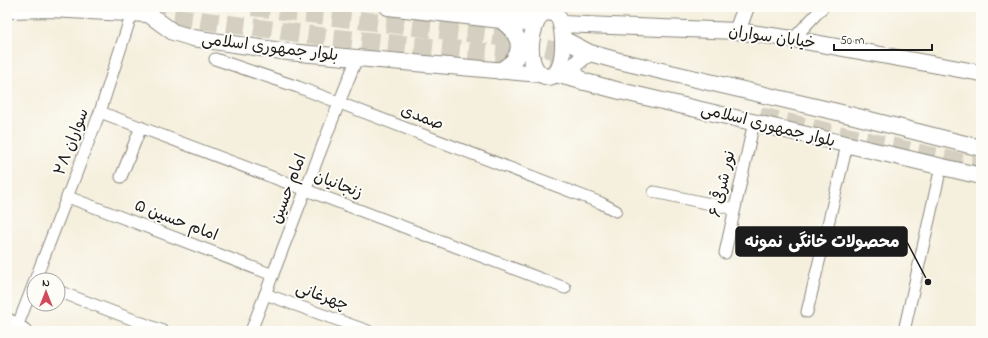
<svg xmlns="http://www.w3.org/2000/svg" width="988" height="338" viewBox="0 0 988 338" font-family="'Indie Flower','Playpen Sans Arabic',sans-serif">
	<style>
		.lines { fill: none; stroke-linecap: round; stroke-linejoin: round }
		.primary-tunnel { stroke: #d4cfc0; stroke-width: 18; stroke-dasharray: 18 9; stroke-linecap: butt }
		.street-casing { stroke: #88867c; stroke-width: 13 }
		.secondary-casing { stroke: #88867c; stroke-width: 18 }
		.primary-casing { stroke: #88867c; stroke-width: 20 }
		.street { stroke: #fff; stroke-width: 11 }
		.secondary { stroke: #fff; stroke-width: 16 }
		.primary { stroke: #fff; stroke-width: 18 }
		.labels { text-anchor: middle; dominant-baseline: central; stroke-width: 4; stroke-linejoin: round; paint-order: stroke }
		.street-label { font-size: 16px; fill: #1c1c1c; stroke: #fdfcf7 }
		.leader { fill: none; stroke: #1c1c1c; stroke-width: 1.5 }
		.callout-dot { fill: #1c1c1c; stroke: #fdfcf7; stroke-width: 1.5 }
		.callout { fill: #1c1c1c; stroke: #1c1c1c; stroke-width: 1.5 }
		.callout-label { font-size: 17px; text-anchor: middle; font-weight: bold; fill: #fff }
	</style>
	<rect width="100%" height="100%" fill="#fdfcf7"/>
	<filter id="ink" filterUnits="userSpaceOnUse"><feTurbulence type="fractalNoise" baseFrequency=".025" numOctaves="2"/><feDisplacementMap in="SourceGraphic" scale="8" xChannelSelector="R" yChannelSelector="G"/><feConvolveMatrix kernelMatrix="1 2 1 2 8 2 1 2 1" color-interpolation-filters="sRGB"/></filter>
	<filter id="wash" filterUnits="userSpaceOnUse"><feTurbulence type="fractalNoise" baseFrequency=".012" numOctaves="4" result="noise"/><feDisplacementMap in="SourceGraphic" scale="16" xChannelSelector="R" yChannelSelector="G"/><feGaussianBlur stdDeviation="0.9" result="paint"/><feColorMatrix in="noise" values="0 0 0 0 0 0 0 0 0 0 0 0 0 0 0 0 0 1.4 0 .05"/><feComposite in="paint" operator="in"/></filter>
	<g filter="url(#wash)">
		<rect width="100%" height="100%" fill="#f5efdd"/>
	</g>
	<g filter="url(#ink)">
		<g class="lines">
			<!-- primary-tunnel -->
			<path class="primary-tunnel" d="M252,7l255,31 90,24
				M147,13l180,24 178,17 70,19
				M760,116l221,51"/>
			<!-- street casing -->
			<g class="street-casing">
				<path id="street" d="M793,39l30,-32
					M215,59l83,28 303,116 15,8
					M100,112l465,176
					M121,177l20,-50
					M654,192l80,17
					M68,197l205,78
					M725,253l29,-131
					M35,280l65,-168 32,-99
					M58,291l105,40
					M265,294l103,37
					M807,312l40,-167
					M17,327l17,-44
					M251,331l88,-228 18,-45
					M904,331l37,-164"/>
			</g>
			<!-- secondary casing -->
			<g class="secondary-casing">
				<path id="secondary" d="M388,7l147,17
					M510,7l23,12
					M544,12c5,0 10,0 14,5 8,11 9,71 -16,58 -18,-10 -12,-52 2,-63z
					M147,13l26,19 20,6 95,14 252,22
					M498,18c13,9 27,22 18,39 -2,2 -3,5 -6,7 -3,3 -7,5 -11,7
					M561,24l176,7 56,8 188,34
					M737,31l9,-24
					M563,39l27,14 29,8 231,54 131,33
					M555,74l65,17 361,85
					M584,82c-18,-12 -8,-21 6,-29
					M7,321l16,10"/>
			</g>
			<!-- primary casing -->
			<g class="primary-casing">
				<path id="primary" d="M7,9l43,-1 97,5"/>
			</g>
			<!-- street -->
			<use href="#street" class="street"/>
			<!-- secondary -->
			<use href="#secondary" class="secondary"/>
			<!-- primary -->
			<use href="#primary" class="primary"/>
		</g>
	</g>
	<g class="labels">
		<!-- street labels -->
		<g class="street-label">
			<text transform="translate(772 38) rotate(8)">خیابان سواران</text>
			<text transform="translate(270 48) rotate(7)">بلوار جمهوری اسلامی</text>
			<text transform="translate(422 118) rotate(21)">صمدی</text>
			<text transform="translate(768 126) rotate(14)">بلوار جمهوری اسلامی</text>
			<text transform="translate(72 142) rotate(-69)">سواران ۲۸</text>
			<text transform="translate(723 184) rotate(-77)">نور شرقی ۶</text>
			<text transform="translate(338 185) rotate(21)">زنجانیان</text>
			<text transform="translate(289 189) rotate(-69)">امام حسین</text>
			<text transform="translate(176 221) rotate(21)">امام حسین ۵</text>
			<text transform="translate(322 297) rotate(20)">چهرغانی</text>
		</g>
	</g>
	<!-- callouts -->
	<path class="leader" d="M928 282L907 242"/>
	<circle class="callout-dot" cx="928" cy="282" r="4"/>
	<rect class="callout" x="736" y="227" width="171" height="29" rx="4"/>
	<g class="callout-label">
		<text x="822" y="247">محصولات خانگی نمونه</text>
	</g>
	<!-- margin -->
	<rect width="988" height="338" fill="none" stroke="#fdfcf7" stroke-width="24"/>
	<!-- north arrow -->
	<g transform="translate(46 292)"><circle r="19" fill="#fdfcf7" stroke="#a3a29f"/>
	<path d="M0-3L7 15L0 10L-7 15Z" fill="#d1495b"/>
	<text y="-6" font-size="11" font-weight="bold" text-anchor="middle" fill="#1c1c1c">N</text>
	</g>
	<!-- scale -->
	<path d="M834 44v6h98v-6" fill="none" stroke="#1c1c1c" stroke-width="2"/>
	<text x="840" y="44" font-size="12" fill="#1c1c1c" stroke="#fdfcf7" stroke-width="3" paint-order="stroke">50 m</text>
</svg>
